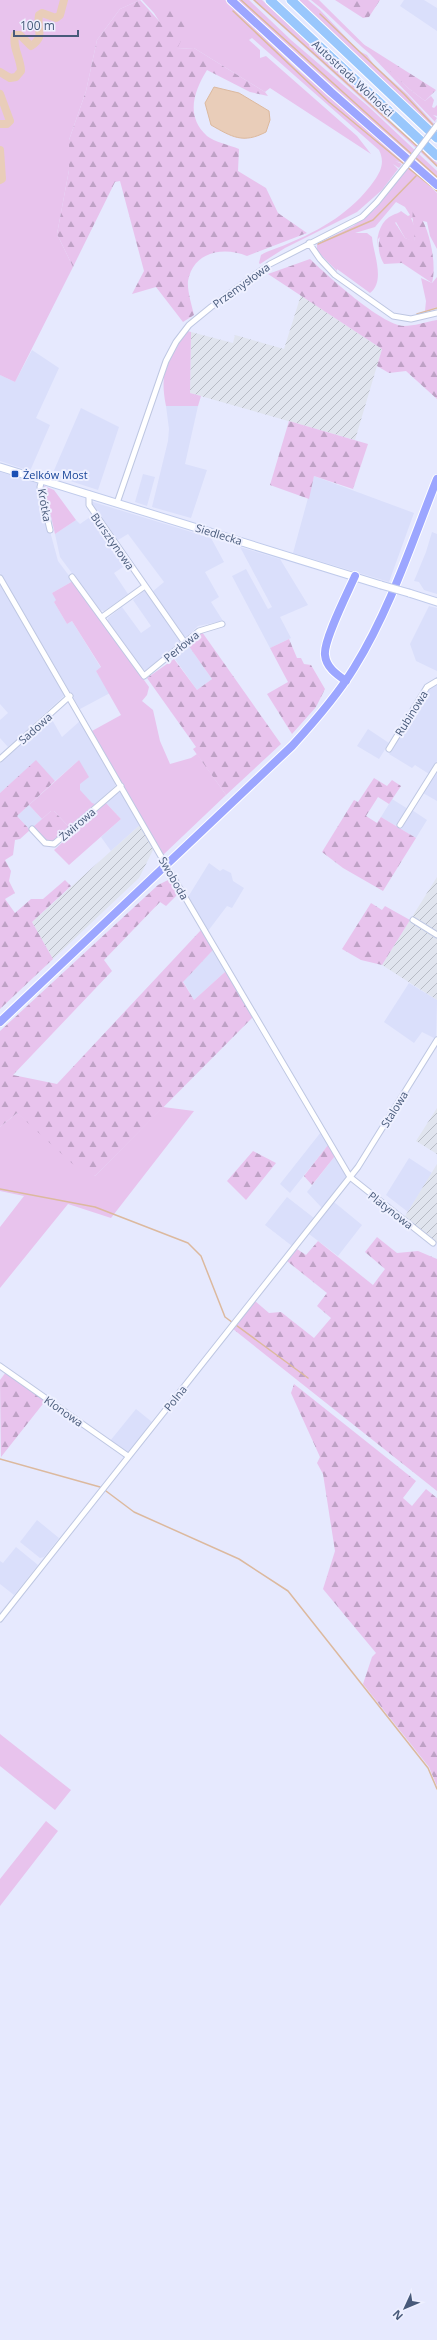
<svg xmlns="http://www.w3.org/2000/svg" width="437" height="2340" viewBox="0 0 437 2340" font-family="'Open Sans',sans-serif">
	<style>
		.residential { fill: #dadffb }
		.industrial { fill: url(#industrial-furrows) }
		.grass { fill: #e8c3ed }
		.forest { fill: url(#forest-firs) }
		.water { fill: #e9cdb9; stroke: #dcb99e }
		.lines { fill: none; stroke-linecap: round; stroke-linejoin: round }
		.stream { stroke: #dcb99e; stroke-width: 1.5 }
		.river { stroke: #e9cdb9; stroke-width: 8 }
		.street-casing { stroke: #bec7e2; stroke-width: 7 }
		.secondary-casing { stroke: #c0cbeb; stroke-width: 9 }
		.primary-casing { stroke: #fff; stroke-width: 10 }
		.highway-casing { stroke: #fff; stroke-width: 11 }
		.street { stroke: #fff; stroke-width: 5 }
		.secondary { stroke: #fff; stroke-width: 7 }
		.primary { stroke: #9ca6ff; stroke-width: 8 }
		.highway { stroke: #99c7fc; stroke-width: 9 }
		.street-bridge-casing { stroke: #bec7e2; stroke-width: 7; stroke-linecap: butt }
		.secondary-bridge-casing { stroke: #c0cbeb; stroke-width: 9; stroke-linecap: butt }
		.street-bridge { stroke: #fff; stroke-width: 5 }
		.secondary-bridge { stroke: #fff; stroke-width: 7 }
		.transit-dot { fill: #1a4fb4; stroke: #eef0ff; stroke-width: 1.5 }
		.labels { text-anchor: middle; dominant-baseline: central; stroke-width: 4; stroke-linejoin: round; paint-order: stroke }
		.street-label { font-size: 11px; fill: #485a7a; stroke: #eef0ff }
		.transit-label { font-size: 11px; fill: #164399; stroke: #eef0ff; text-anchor: start }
	</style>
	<defs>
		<pattern id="industrial-furrows" width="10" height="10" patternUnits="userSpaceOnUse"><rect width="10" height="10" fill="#e0e4ee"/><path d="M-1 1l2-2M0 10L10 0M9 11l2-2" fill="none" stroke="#b8bcc6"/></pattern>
		<pattern id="forest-firs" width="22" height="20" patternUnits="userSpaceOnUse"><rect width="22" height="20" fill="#e8c3ed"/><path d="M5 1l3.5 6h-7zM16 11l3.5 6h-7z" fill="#bea1c5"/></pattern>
	</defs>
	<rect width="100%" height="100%" fill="#e6e9fe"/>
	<!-- residential -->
	<path class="residential" d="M404,0h20l13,8v23l-37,-25z
		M32,350l27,18 -23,50 14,7 -20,46 -30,-10v-86l15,7z
		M166,406h32l-13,58 22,6 -16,48 -39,-11 16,-66 1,-12z
		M81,408l38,19 -21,63 -46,-15z
		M0,472l37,11 21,78 15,20 -21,12 5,7 -3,2 13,22 5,-3 29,47 -5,3 14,22 -30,16 -80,-136z
		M143,474l12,3 -8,29 -12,-4z
		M314,476l100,37 -25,69 -96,-29z
		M90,501l121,37 13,24 -19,10 14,25 -8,5 12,19 -25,5 -13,12 -33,-46 12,-10 -36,-48 -10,6z
		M93,515l33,50 -12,8 14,21 -24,17 -5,-1 -39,-53 -5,-23 21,-14 4,4z
		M432,532l5,2v60l-13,-4 -5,-8 -5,-1 12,-29z
		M240,547l40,12 28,46 -28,12 11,21 -21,10 -38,-72 14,-7 22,40 4,-2z
		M0,584l65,111 -57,52 -8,-9v-18l8,-7 -8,-9z
		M145,590l37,52 -36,28 -6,-1 -32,-46v-5l14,-11 19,26 10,-7 -18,-26z
		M429,606l8,2v63l-21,-10 -6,-17z
		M188,645l24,34 -15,11 -22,-31z
		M437,683v78l-8,13 -14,-9 -3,3 -23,-14 40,-65z
		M51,718l11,19 18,-16 36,60 -1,5 -20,18h-3l-13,-14v-30l-24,21 -19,-20 -36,32v-30z
		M368,729l21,14 -10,16 -22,-13z
		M437,771v30l-14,-8z
		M118,792l4,1 19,31 -30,27 -10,-14 20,-18 -15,-16z
		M392,799l16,10 -12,17 -15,-9z
		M29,805l13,14 -12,11 -13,-14z
		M412,810l15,10 -11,18 -15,-9z
		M209,863l11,8 3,-2 8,4 2,8 11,7 -12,20 -5,-2 -19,25 -20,-34z
		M213,950l13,21 -32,29 -11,-19z
		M409,983l28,17 -1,39 -14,-7 -8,11 -30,-21z
		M321,1132l7,13 -38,48 -10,-9z
		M335,1156l12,22 -25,30 -15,-16z
		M409,1158l23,15 -24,39 -22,-17z
		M287,1197l27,21 -22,28 -27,-21z
		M334,1202l28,23 -24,31 -29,-22z
		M136,1409l16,13 -22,30 -4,1 -16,-12z
		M37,1520l22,18 -15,19 -4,1 -20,-16z
		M16,1547l22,18 -24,30 -14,-11v-23l3,2z"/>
	<!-- industrial -->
	<path class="industrial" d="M301,295l81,54 -27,91 -165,-47 1,-61 42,11 2,-8 49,14z
		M141,824l13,24 -15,30 -86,81 -21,-37z
		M437,877v56l-25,-16z
		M410,920l27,17v63l-55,-35z
		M437,1108v46l-21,-13z
		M437,1164v79l-33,-25z"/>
	<!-- grass -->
	<path class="grass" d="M0,0h140l-20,9 -23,31 -11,51 -17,49v30l-12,64 16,33 -58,115 -15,-7z
		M142,0h83l71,68 104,90 37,35v56l-7,-13 -3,-14 -16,-4 5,12 -2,12 -9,-4 -9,-16 -18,17 -1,7c0,-12 4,-26 16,-31 3,-2 5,-1 8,-4l7,5 2,-1 -5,-8 -9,-5 -21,25 -20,6h12l5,4c1,16 14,44 -2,56l-33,-24v2l-20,-20v-7l36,-18 10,-7 12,-10 33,-41 -6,-5 -7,-2 7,3 -3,4 -6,-4 5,5 -16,21 -25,22 -72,36 -25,16 -1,-1 2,-8c8,-5 17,-7 26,-11 34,-14 65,-32 87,-63 7,-10 11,-19 5,-31l-127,-112 -3,2 11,10v8l6,-2 91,80 14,18 -101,-66 -5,4 -71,-44 -17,1 -23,-36z
		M237,0h12l42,40 78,67 68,64v9z
		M253,0h9l122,114 3,5 50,44v4z
		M299,0h9l12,10 39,41 8,4 7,10 33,29 30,33v4z
		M311,0h8l89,88 17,13 6,-5 3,4 -2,7 2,1 3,-3v11l-4,-1 4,3 -2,3 2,3 -67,-70c-20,-17 -38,-38 -59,-54z
		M437,277v30l-12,4 1,-10 -5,-23 11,5z
		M188,331l3,1 -1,61 11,3 -3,10h-32c-7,-34 1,-49 22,-75z
		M44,486l10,4 22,30 -21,14z
		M73,581l76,106 -2,8 -5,6 11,9 7,31 10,23 21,-6 6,-4 29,41 -63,60 -71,-124 29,-16 -25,-44 5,-4 -29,-46 -5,3 -13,-22 2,-2 -4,-7z
		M79,760l10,17 -9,7v6l12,13 3,1 -26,23 -15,-16h-3l-9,8 -13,-14z
		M106,803l15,16 -52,46 -15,-15z
		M163,1107l31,4 -83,107 -43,-14 -68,84v-61l24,-31 -24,-5v-64l17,-14 78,63z
		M0,1734l71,56 -16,20 -55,-44z
		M46,1821l12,10 -58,75v-27z"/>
	<!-- forest -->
	<path class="forest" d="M140,0l20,22 12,-15 17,17 -12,25 17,-1 71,44 3,4 -18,-4 -43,-22c-13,21 -22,46 0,66 7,6 23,9 32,13l-1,22 28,17 12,25 29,20 -60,23c-24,-10 -54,-4 -59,25 -1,10 4,25 6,34l-11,7 -27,-35 -24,7 12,-23 -24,-90 -5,1 -42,85 -16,-33 12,-64v-30l17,-49 11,-51 23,-31z
		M335,0h45l-11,17 -6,1z
		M359,42l9,5 68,43 -11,11 -17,-13z
		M413,210h3c14,17 21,54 16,73l-30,-20 -18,1c-10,-17 -5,-33 8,-46l13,20 9,3c2,-12 -3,-19 -1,-31z
		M310,259c17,16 71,66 94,67 10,0 22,-4 33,-6v79l-31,-28 -17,2 -12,-7 5,-17 -114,-75z
		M289,421l79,23 -15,45 -39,-13 -5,23 -39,-14z
		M202,632l79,112 -55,51 -33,-46 3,-2 -49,-69 27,-19 23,31 15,-11 -24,-34z
		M289,639l8,19h4l3,6 7,1 14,24 -9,18 -24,27 -25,-40 21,-12 -18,-34z
		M36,760l19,21 -38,35 13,14 -10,9 -5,1 -2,15 -8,5 6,11 -2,10 6,12 -10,6 10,14 16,-14h12l22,-19 6,6 -39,36 21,37 -53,50v-216z
		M374,778l13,8 5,-6 9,6 -12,18 -11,-7 -12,19 11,7 4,-6 35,21 -33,53 -40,-23 -21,-16 32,-52 4,2z
		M51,811h3l15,16 -18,17 -3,-1 -15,-16z
		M172,878l8,14 -14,14 -6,-4 -56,58 8,11 -99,104 44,9 144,-154 12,20 -30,32 11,18 32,-29 27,46 -158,159 -19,-9 -59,-54 -17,14v-96l158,-146z
		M371,903l11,7 3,-4 25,14 -28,45 -21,-5 -19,-11z
		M328,1145l7,11 -23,29 -8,-9z
		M253,1151l23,12 -30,37 -19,-19z
		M377,1237l20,16 21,-2 19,8v232l-204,-162 22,-28 14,12 12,-1 33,26 17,-20 -14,-12 10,-13 -40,-32 10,-12 9,6 12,-14 55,44 12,-16 -20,-17z
		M6,1372l40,28 -45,57 -1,-77z
		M294,1384l122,97 -13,17 9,8 14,-17 11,9v288l-8,-19 -66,-83 9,-27 4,-4 -53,-64 12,-38 -12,-77 -6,-11 3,-6 -29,-64z"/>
	<!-- water -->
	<path class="water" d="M214,87l25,6 30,18 1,9 -4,12c-23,12 -34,5 -55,-7l-6,-22z"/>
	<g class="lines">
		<!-- stream -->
		<path class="stream" d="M241,0l196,177
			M254,0l164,147
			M233,11l96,91 75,62
			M320,14l84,80 30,32
			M421,150l16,16
			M407,167l30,24
			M318,244l55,-24 43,-44
			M417,314l20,-6
			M0,1189l95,18 93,36 13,13 24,61 83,61
			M0,1459l100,28
			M106,1491l28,21 105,47 49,32 140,177 9,21"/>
		<!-- river -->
		<path class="river" d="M0,72l10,6 6,-1 5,-6c0,-12 -9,-24 -6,-36h5l11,11c15,-10 5,-16 8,-31l3,-2 14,5 4,-3 4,-15
			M0,94l10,27 -3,3h-7
			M0,150l2,29 -2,1"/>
		<!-- street casing -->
		<g class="street-casing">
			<path id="street" d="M309,243l11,16 15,16 58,41 18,3 26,-6
				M42,479l-2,8 10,43
				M89,494v11l96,138
				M117,503l49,-142 10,-19 13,-17 22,-18 59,-43 92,-47 15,-15 29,-36
				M72,577l72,99 55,-45 23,-7
				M0,578l166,287 184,312 83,66
				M102,617l43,-31
				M389,749l38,-62 10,-6
				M0,759l70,-63
				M400,825l37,-59
				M32,829l13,14 9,1 67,-58
				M413,920l24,15
				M0,1366l128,90
				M0,1619l358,-452 79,-127"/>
		</g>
		<!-- secondary casing -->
		<g class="secondary-casing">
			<path id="secondary" d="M0,467l381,118
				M409,593l28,9"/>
		</g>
		<!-- primary casing -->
		<g class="primary-casing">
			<path id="primary" d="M231,0l100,92 106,93
				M346,681c-10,-7 -20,-14 -21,-26 -2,-14 23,-63 30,-79
				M0,1022l292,-276c23,-25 45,-50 62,-78 36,-58 58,-126 83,-189"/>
		</g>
		<!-- highway casing -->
		<g class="highway-casing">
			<path id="highway" d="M270,0l167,156
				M291,0l146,138"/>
		</g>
		<!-- street -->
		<use href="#street" class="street"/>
		<!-- secondary -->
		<use href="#secondary" class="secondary"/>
		<!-- primary -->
		<use href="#primary" class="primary"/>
		<!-- highway -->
		<use href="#highway" class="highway"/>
		<!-- street-bridge casing -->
		<g class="street-bridge-casing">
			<path id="street-bridge" d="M406,166l31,-41"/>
		</g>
		<!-- secondary-bridge casing -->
		<g class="secondary-bridge-casing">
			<path id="secondary-bridge" d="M381,585l28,8"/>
		</g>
		<!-- street-bridge -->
		<use href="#street-bridge" class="street-bridge"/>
		<!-- secondary-bridge -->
		<use href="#secondary-bridge" class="secondary-bridge"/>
	</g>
	<!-- markers -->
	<rect class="transit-dot" x="11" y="470" width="8" height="8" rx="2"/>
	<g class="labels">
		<!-- street labels -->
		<g class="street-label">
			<text transform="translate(353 78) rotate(43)">Autostrada Wolności</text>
			<text transform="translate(241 285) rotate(-36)">Przemysłowa</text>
			<text transform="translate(45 505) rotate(80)">Krótka</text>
			<text transform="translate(219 534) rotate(17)">Siedlecka</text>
			<text transform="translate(113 541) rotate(55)">Bursztynowa</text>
			<text transform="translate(181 646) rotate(-39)">Perłowa</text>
			<text transform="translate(411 713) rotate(-58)">Rubinowa</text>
			<text transform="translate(35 728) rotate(-42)">Sadowa</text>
			<text transform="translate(77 824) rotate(-41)">Żwirowa</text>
			<text transform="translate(174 878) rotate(60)">Swoboda</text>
			<text transform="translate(394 1109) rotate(-58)">Stalowa</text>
			<text transform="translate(391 1210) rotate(38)">Platynowa</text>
			<text transform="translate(175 1398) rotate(-51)">Polna</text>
			<text transform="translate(64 1411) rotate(35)">Klonowa</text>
		</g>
		<!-- transit labels -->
		<g class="transit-label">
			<text x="23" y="474">Żelków Most</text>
		</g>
	</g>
	<!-- north arrow -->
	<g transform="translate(405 2308) rotate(226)" stroke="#eef0ff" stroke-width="3" paint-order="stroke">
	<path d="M0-3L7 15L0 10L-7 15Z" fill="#485a7a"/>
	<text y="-6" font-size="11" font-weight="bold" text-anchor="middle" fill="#485a7a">N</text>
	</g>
	<!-- scale -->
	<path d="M14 30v6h64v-6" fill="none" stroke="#485a7a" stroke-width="2"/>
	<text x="20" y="30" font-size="12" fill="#485a7a" stroke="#eef0ff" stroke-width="3" paint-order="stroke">100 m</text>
</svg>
